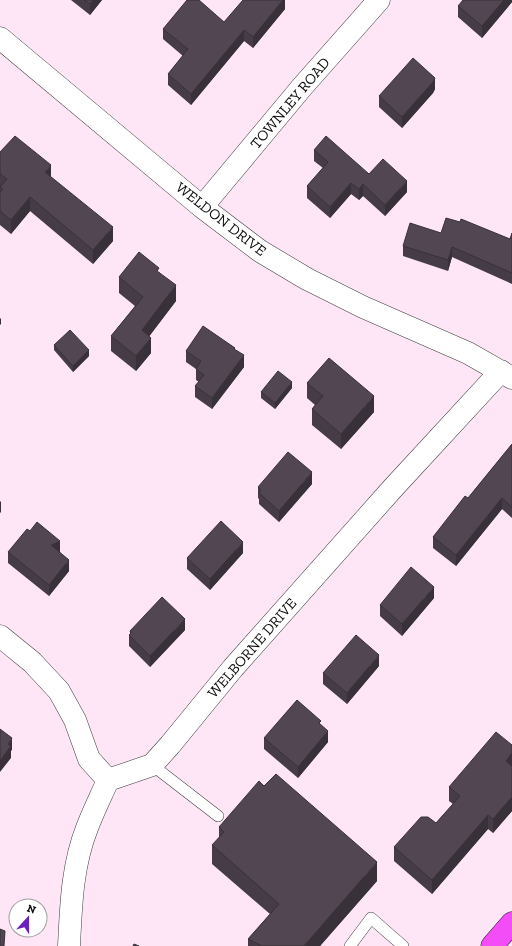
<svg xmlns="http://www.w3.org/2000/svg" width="512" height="946" viewBox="0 0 512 946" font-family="'Zilla Slab',serif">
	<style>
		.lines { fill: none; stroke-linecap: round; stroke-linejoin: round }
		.lane-casing { stroke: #3d3d3d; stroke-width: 12 }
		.street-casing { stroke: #3d3d3d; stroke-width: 23 }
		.highway-casing { stroke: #1b1b1b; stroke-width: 23 }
		.lane { stroke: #fff; stroke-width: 11 }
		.street { stroke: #fff; stroke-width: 22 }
		.highway { stroke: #f24df7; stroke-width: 22 }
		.wall { fill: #463c47 }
		.shaded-wall { fill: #393139 }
		.building { fill: #514652; stroke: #393139 }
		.labels { text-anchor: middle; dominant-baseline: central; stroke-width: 4; stroke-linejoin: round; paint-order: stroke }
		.street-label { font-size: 15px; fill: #0a0a0a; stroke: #fff }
	</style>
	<rect width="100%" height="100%" fill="#ffe6f7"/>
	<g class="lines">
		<!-- lane casing -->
		<g class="lane-casing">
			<path id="lane" d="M152,765l66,51
				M350,946l21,-28 32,28"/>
		</g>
		<!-- street casing -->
		<g class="street-casing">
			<path id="street" d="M0,38l202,169 58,44 47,28 56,28 105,46 44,25
				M202,207l100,-120 77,-87
				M0,636l32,26 27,29 16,29 14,39 19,21
				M69,946c2,-40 3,-80 18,-118 6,-16 14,-32 21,-48l44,-15 18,-20 63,-77 160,-180 108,-117"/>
		</g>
		<!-- highway casing -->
		<g class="highway-casing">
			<path id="highway" d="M492,946l20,-23"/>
		</g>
		<!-- lane -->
		<use href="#lane" class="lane"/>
		<!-- street -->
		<use href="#street" class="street"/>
		<!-- highway -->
		<use href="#highway" class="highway"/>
	</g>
	<!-- wall -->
	<path class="wall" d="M71,0h31l-12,15z
		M285,0v9l-32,39 -9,-7 -53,64 -23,-20v-11l15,-18 -20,-17v-10l61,-7z
		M512,0v2l-30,36 -24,-21v-11z
		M435,89l-2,4 -31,35 -23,-21v-11z
		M314,150l55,24 38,18 -22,24 -22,-20 -4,4 -8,-6 -21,24 -23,-20v-12l16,-18 -9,-7z
		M0,152l51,25 62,64 -20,23 -63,-53 -19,23 -11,-9z
		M441,233l69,6 2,-6v51l-60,-27 -4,14 -45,-15v-10z
		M159,272l17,29 -27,35 2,17 -15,18 -25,-20v-15l24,-30 -16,-13v-16z
		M54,345l35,11 -16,16 -19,-22z
		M235,350l9,17 -32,42 -17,-12v-11l4,-4 -3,-2v-11l-10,-7v-11z
		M307,383l67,29 -33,37 -29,-24v-16l3,-4 -8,-7z
		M292,388l-17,21 -14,-11v-6z
		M512,444v74l-10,-9 -46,57 -23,-18v-11l35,-39z
		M312,484l-33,38 -20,-18v-5l-1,-1v-11z
		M8,552h52l9,19 -20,25 -41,-33z
		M243,553l-33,37 -23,-21v-11z
		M434,598l-32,38 -22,-20v-11z
		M185,630l-35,37 -21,-21v-11l1,-1v-3z
		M379,666l-32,38 -24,-20v-11z
		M321,725l7,17 -30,36 -34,-29v-11z
		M512,745v66l-19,22 -5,-4 -56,65 -38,-33v-14l42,-24 17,-19 -4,-3v-14z
		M219,827l158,54 -57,65h-72v-7l22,-25 -58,-50v-19l7,-7z"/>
	<!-- shaded-wall -->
	<path class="shaded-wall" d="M93,0h9l-12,15v-11z
		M283,0h2v9l-32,39v-11z
		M504,0h8v2l-30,36v-12z
		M244,30v11l-53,64v-11z
		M435,78v11l-2,4 -31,35v-11z
		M51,165v14l-6,-7z
		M407,181v11l-22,24v-11z
		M351,183v11l-21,24v-11z
		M363,184v12l-4,4v-11z
		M30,197v14l-19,23v-14z
		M113,227v14l-20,23v-14z
		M452,247v10l-4,14v-11z
		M176,285v16l-34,45v-16z
		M1,318v6l-1,1v-6z
		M151,338v15l-15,18v-15z
		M89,350v6l-16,16v-6z
		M244,355v12l-32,42v-11z
		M292,382v6l-17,21v-6z
		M374,396v16l-33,37v-15z
		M312,472v12l-33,38v-11z
		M502,498v11l-46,57v-11z
		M1,501v11l-1,1v-11z
		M60,541v11l-9,5v-12z
		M243,542v11l-33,37v-11z
		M69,560v11l-20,25v-11z
		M434,587v11l-32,38v-12z
		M185,619v11l-35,37v-11z
		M379,655v11l-32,38v-11z
		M328,731v11l-30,36v-11z
		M12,738v12l-1,1v7l-11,14v-11l8,-17z
		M512,753v14l-6,-6z
		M512,797v14l-19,22v-14z
		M488,815v14l-56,65v-14z
		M377,862v19l-57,65h-16z"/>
	<!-- building -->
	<path class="building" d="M84,0h9l-3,4z
		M187,0h12l25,22 19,-22h40l-30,37 -9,-7 -53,64 -23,-20 20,-25 -25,-20z
		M463,0h41l-22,26 -24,-20z
		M413,58l22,20 -2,4 -31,35 -23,-21z
		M15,136l36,29 -6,7 68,55 -20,23 -63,-53 -19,23 -11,-9v-19l3,-3 -3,-2 7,-8 -7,-5v-22z
		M326,136l43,38 14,-15 24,22 -22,24 -22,-21 -4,5 -8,-6 -21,24 -23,-21 21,-24 -14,-12z
		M446,218l14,4 1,-3 49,20 2,-6v40l-60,-26 -4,13 -45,-14 7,-23 31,10z
		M139,252l20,16 -2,3 19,14 -34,45 9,8 -15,18 -25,-20 32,-39 -24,-20z
		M203,326l32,22 -1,1 10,6 -32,43 -17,-12 9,-11 -8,-6 5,-8 -15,-10z
		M70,330l19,20 -16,16 -19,-21z
		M329,358l45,38 -33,38 -29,-25 11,-13 -16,-13z
		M278,371l14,11 -17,21 -14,-11z
		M512,444v63l-10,-9 -46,57 -23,-18 32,-41 3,2z
		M288,452l24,20 -33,39 -20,-18 2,-3 -3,-3z
		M221,521l22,21 -33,37 -23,-21z
		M37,522l23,19 -9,4 18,15 -20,25 -41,-33 19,-23 3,2z
		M411,567l23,20 -32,37 -22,-19z
		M162,597l23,22 -35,37 -21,-21 2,-2 -1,-2z
		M356,635l23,20 -32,38 -24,-20z
		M297,700l24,21 -2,2 9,8 -30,36 -34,-29z
		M0,729l12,9 -4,6 3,2 -11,15z
		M496,732l16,13v8l-6,8 6,5v31l-19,22 -5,-4 -56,65 -38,-33 27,-30h7l8,6 24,-27 -11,-9z
		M276,774l101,88 -73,84h-42l-14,-7 31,-35 -67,-59 12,-13 -5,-5 40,-46 5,5z
		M0,929l5,2 -1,15h-4z
		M134,944l5,2h-6z"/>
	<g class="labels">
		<!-- street labels -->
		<g class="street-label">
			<text transform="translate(290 103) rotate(-50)">TOWNLEY ROAD</text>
			<text transform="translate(221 219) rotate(38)">WELDON DRIVE</text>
			<text transform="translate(252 648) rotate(-49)">WELBORNE DRIVE</text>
		</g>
	</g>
	<!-- north arrow -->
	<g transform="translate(28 918) rotate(21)"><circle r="19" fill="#ffffff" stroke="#9d9d9d"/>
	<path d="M0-3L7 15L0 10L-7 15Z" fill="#6821ba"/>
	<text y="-6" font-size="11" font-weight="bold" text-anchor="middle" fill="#0a0a0a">N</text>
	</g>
</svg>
